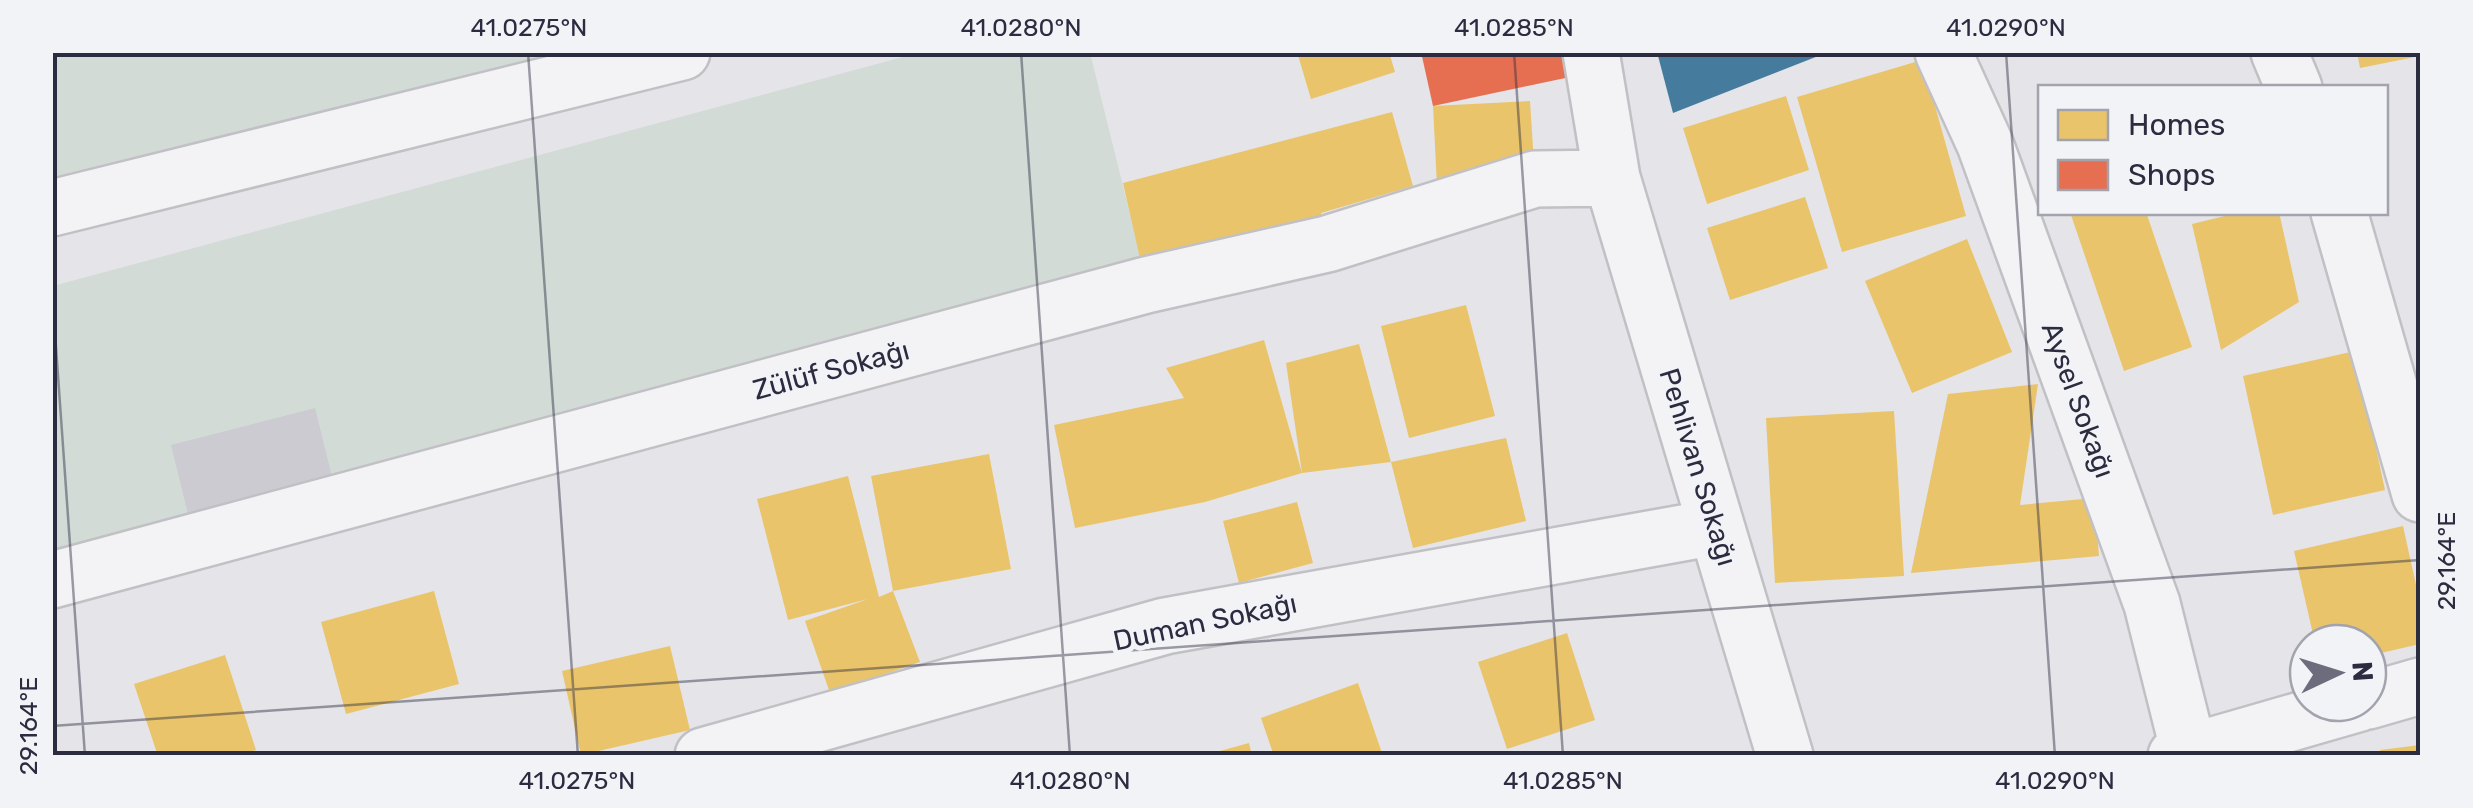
<svg xmlns="http://www.w3.org/2000/svg" width="2473" height="808" viewBox="0 0 2473 808" font-family="Rubik,sans-serif">
	<style>
		.green { fill: #d2dbd6 }
		.homes { fill: #e9c46a }
		.shops { fill: #e76f51 }
		.public { fill: #457b9d }
		.building { fill: #cbcbd1 }
		.lines { fill: none; stroke-linecap: round; stroke-linejoin: round }
		.street-casing { stroke: #c1c1c5; stroke-width: 60 }
		.street { stroke: #f3f3f6; stroke-width: 55 }
		.ticks { fill: none; stroke: #2c2c41; stroke-width: 2.5; stroke-opacity: 0.45 }
		.labels { text-anchor: middle; dominant-baseline: central; stroke-width: 10; stroke-linejoin: round; paint-order: stroke }
		.street-label { font-size: 28px; fill: #2c2c41; stroke: #f2f3f7 }
		.neatline { fill: none; stroke: #2c2c41; stroke-width: 4 }
		.ticks-label { font-size: 25px; text-anchor: middle; fill: #2c2c41 }
	</style>
	<rect width="100%" height="100%" fill="#e4e4e9"/>
	<!-- green -->
	<path class="green" d="M53,53h502l7,31 -509,131z
		M918,53h172l59,238 -1096,314v-319z"/>
	<!-- homes -->
	<path class="homes" d="M1297,52h92l6,20 -84,27z
		M2357,52h63v4l-60,12z
		M1922,60l44,156 -124,36 -45,-155z
		M1786,96l23,74 -102,34 -24,-76z
		M1530,101l5,78 -98,7 -4,-80z
		M1392,112l21,74 -92,27 6,31 -181,41 -23,-102z
		M1805,197l23,71 -98,32 -23,-72z
		M2070,212h76l46,135 -68,24z
		M2241,212h38l20,90 -78,48 -29,-126z
		M1967,239l45,113 -100,41 -47,-112z
		M1466,305l29,111 -86,22 -28,-112z
		M1264,340l38,133 -16,-110 73,-19 32,118 -89,11 -97,29 -130,26 -21,-103 130,-27 -18,-30z
		M2355,351l30,139 -112,25 -30,-139z
		M2038,384l-18,121 74,-7 5,58 -188,17 37,-179z
		M1894,411l10,165 -129,7 -9,-165z
		M1506,438l20,83 -113,27 -22,-86z
		M989,454l22,115 -118,22 27,71 -90,31 -25,-72 63,-22 -80,21 -31,-121 91,-23 31,121 14,-6 -22,-115z
		M1297,502l16,61 -74,20 -16,-62z
		M2403,526l17,77v41l-52,12v-13h-53l-21,-92z
		M434,591l25,93 -113,30 -25,-92z
		M1567,633l28,87 -88,29 -29,-87z
		M670,646l20,84 -109,25 -19,-84z
		M225,655l31,95 -18,6h-80l-24,-72z
		M1358,683l25,73h-109l-13,-38z
		M1249,743l3,13h-43v-2z
		M2420,745v11h-39l-1,-6z"/>
	<!-- shops -->
	<path class="shops" d="M1421,52h144l5,25 -137,29z"/>
	<!-- public -->
	<path class="public" d="M1657,52h169v1l-153,60z"/>
	<!-- building -->
	<path class="building" d="M315,408l19,77 -144,37 -19,-77z"/>
	<g class="lines">
		<!-- street casing -->
		<g class="street-casing">
			<path id="street" d="M1591,52l21,126 173,578
				M1943,52l42,92 167,460 38,152
				M2279,52l15,36
				M52,208l630,-156
				M2339,212l81,282
				M52,580l1094,-295 181,-41 208,-65 77,-1
				M2368,701l52,-15
				M703,756l462,-130 551,-99
				M2176,756l184,-53"/>
		</g>
		<!-- street -->
		<use href="#street" class="street"/>
	</g>
	<!-- ticks -->
	<path class="ticks" d="M528,52l50,704M1021,52l49,704M1514,52l49,704M2006,52l49,704M52,291l33,465M52,726l2368,-166"/>
	<g class="labels">
		<!-- street labels -->
		<g class="street-label">
			<text transform="translate(831 370) rotate(-15)">Zülüf Sokağı</text>
			<text transform="translate(2078 400) rotate(70)">Aysel Sokağı</text>
			<text transform="translate(1698 467) rotate(73)">Pehlivan Sokağı</text>
			<text transform="translate(1205 622) rotate(-12)">Duman Sokağı</text>
		</g>
	</g>
	<!-- border -->
	<rect width="2473" height="808" fill="none" stroke="#f2f3f7" stroke-width="110"/>
	<!-- legend -->
	<rect x="2038" y="85" width="350" height="130" fill="#f2f3f7" stroke="#a3a3ae" stroke-width="2.5"/>
	<rect x="2058" y="110" width="50" height="30" fill="#e9c46a" stroke="#a3a3ae" stroke-width="2.5"/>
	<text x="2128" y="135" font-size="30" fill="#2c2c41">Homes</text>
	<rect x="2058" y="160" width="50" height="30" fill="#e76f51" stroke="#a3a3ae" stroke-width="2.5"/>
	<text x="2128" y="185" font-size="30" fill="#2c2c41">Shops</text>
	<!-- north arrow -->
	<g transform="translate(2338 673) rotate(86)"><circle r="48" fill="#f2f3f7" stroke="#a3a3ae" stroke-width="2.5"/>
	<path d="M0-8L18 38L0 25L-18 38Z" fill="#6c6c7c"/>
	<text y="-15" font-size="28" font-weight="bold" text-anchor="middle" fill="#2c2c41">N</text>
	</g>
	<rect x="55" y="55" width="2363" height="698" class="neatline"/>
	<g class="ticks-label">
		<text x="529" y="36">41.0275°N</text>
		<text x="1021" y="36">41.0280°N</text>
		<text x="1514" y="36">41.0285°N</text>
		<text x="2006" y="36">41.0290°N</text>
		<text transform="translate(2446 561) rotate(-90)" y="9">29.164°E</text>
		<text transform="translate(28 726) rotate(-90)" y="9">29.164°E</text>
		<text x="577" y="789">41.0275°N</text>
		<text x="1070" y="789">41.0280°N</text>
		<text x="1563" y="789">41.0285°N</text>
		<text x="2055" y="789">41.0290°N</text>
	</g>
</svg>
